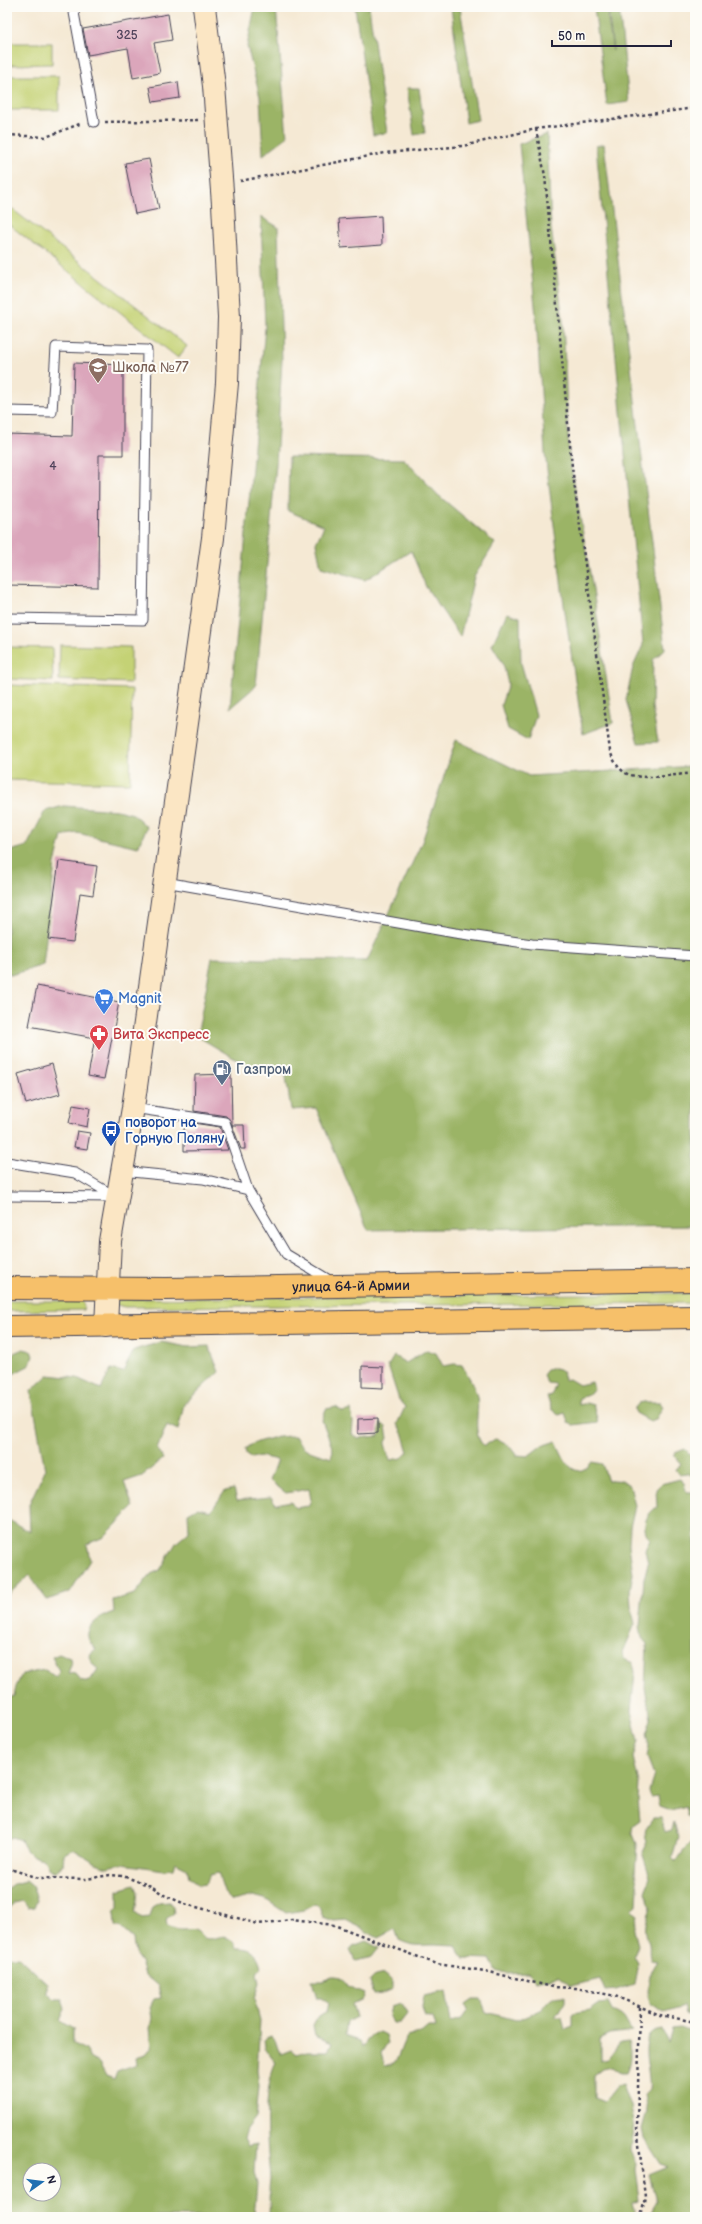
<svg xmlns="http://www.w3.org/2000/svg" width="702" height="2224" viewBox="0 0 702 2224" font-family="'Balsamiq Sans',sans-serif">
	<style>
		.green { fill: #c4d274; stroke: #737a58 }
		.forest { fill: #9bb466; stroke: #5e6b50; fill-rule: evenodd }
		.building { fill: #dba6bb }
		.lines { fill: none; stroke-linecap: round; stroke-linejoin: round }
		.lane-casing { stroke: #424052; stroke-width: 11 }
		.secondary-casing { stroke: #424052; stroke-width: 24 }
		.highway-casing { stroke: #424052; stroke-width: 24 }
		.path { stroke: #424052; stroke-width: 2.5; stroke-dasharray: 3 3; stroke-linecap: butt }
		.lane { stroke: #fff; stroke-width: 9 }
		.secondary { stroke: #fbe6c4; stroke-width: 22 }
		.highway { stroke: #f6c06b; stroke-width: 22 }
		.labels { text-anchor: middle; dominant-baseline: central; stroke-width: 4; stroke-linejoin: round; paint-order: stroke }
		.number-label { font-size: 12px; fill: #50435b }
		.education-label { font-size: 14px; fill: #785e54; stroke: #fdfcf7; text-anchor: start }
		.shop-label { font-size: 14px; fill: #366cbe; stroke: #fdfcf7; text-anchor: start }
		.health-label { font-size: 14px; fill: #be3a42; stroke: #fdfcf7; text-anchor: start }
		.service-label { font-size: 14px; fill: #4e5e75; stroke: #fdfcf7; text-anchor: start }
		.transit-label { font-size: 14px; fill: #164399; stroke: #fdfcf7; text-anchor: start }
		.street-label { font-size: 14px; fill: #22223b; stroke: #fdfcf7 }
	</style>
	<rect width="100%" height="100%" fill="#fdfcf7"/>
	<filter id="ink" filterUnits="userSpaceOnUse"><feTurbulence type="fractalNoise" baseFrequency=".025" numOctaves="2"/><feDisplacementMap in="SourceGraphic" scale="8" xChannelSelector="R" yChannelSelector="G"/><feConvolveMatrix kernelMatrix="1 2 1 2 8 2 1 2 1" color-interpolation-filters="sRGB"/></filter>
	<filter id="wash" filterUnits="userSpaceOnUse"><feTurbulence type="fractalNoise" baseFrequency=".012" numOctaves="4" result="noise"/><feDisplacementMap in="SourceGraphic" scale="16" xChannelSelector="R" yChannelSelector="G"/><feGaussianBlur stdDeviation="0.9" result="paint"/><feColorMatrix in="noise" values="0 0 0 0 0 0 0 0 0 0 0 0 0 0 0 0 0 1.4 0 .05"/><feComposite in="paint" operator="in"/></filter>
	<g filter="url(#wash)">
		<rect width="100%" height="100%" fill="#f5e9d4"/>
		<!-- green -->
		<path class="green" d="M9,43h43v21l-43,1z
			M7,76h52v34h-52z
			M7,205l180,141 -9,12 -171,-135z
			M60,645l71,2v36l-72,-3z
			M7,647l45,1 1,33 -46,-2z
			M7,685l125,4 -2,94 -123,-3z
			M695,1293v10l-570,4 -8,-2 -2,-4 8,-2z
			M7,1301h75l2,5 -1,4 -76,1z"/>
		<!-- forest -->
		<path class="forest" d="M255,7h21l11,130 -24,18 -3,-58 -13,-51z
			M355,7h14l18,126 -14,2z
			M451,7h9l18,113 -12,3z
			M594,7h12l7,44 -5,-44h11l10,95 -22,3z
			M407,88h12l6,45 -11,2z
			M547,134l4,93 12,94 6,134 24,135 20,133 -30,11 -19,-129 -19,-152 -9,-137 -17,-172z
			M604,144l61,505 -12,11 -1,47 6,35 -20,1 -12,-43 7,-33 10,-22 -47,-499z
			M261,217l17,10 4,133 -6,104 -20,222 -26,22 35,-381z
			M289,457l115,2 34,36 57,48 -21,34 -14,60 -34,-50 -15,-36 -46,29 -44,-13 -5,-24 8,-17 -36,-15z
			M507,613l13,4 1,46 15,52 -8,25 -20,-11 -7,-24 7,-21 -5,-21 -11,-18z
			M456,740l73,36 166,-10v460l-327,4 -52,-122 -25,2 -6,-40 -28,2 -60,-36 15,-78 155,3 55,-119z
			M64,806l53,4 16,4 14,13 -9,20 -61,-14 -15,3 -7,28 -12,101 -32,10 -4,-4v-119l20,-6 18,-35z
			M161,1342l27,5 21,-1 10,26 -35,32 -6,26 -11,-5 -10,23 6,11 -21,17 -18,6 9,25 -29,30 -17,7 3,16 -20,32 -23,8 -18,-25 -21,20 -1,-76 23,13 -1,-28 16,-34 -14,-79 17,-16 29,3 24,11 10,-20 12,3 11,-22z
			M23,1349l8,2 2,5 -3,9 -17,9 -6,9v-27z
			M427,1350l9,3 7,13 11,-2 8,1c6,11 12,19 15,32 3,16 -6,36 7,49l11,-7c10,2 15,7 21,16l12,1 13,-10 15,-5c7,15 17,44 36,21l10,2 6,17 14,-1 8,6 5,20 -5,21 -1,18 4,29 -3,17 1,16 4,17 -12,28 1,7 9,4 2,9 -4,39 7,30 -5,16 6,26 -1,17 2,21 -7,5 -1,6 5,12 -2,30 3,14 -1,17 -6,5 7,5 -4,15 4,15 -4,11 4,7 -4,21 -18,6 -11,1 -5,-12 -29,7 -13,-10 -23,5 -8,-8 -22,1 -9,-3 -6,-12 -27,-1 -7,-12c-7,0 -15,-1 -22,-1 -15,0 -21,2 -35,-5l-4,-11 -17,9 -32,-18 -12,1 -11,-4 -4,-10 -4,-3 -11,6 -18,3 -21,-14 -12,-3 -21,5 -7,-7 -7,-21 -8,2 -5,9 -6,1 -10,-8 -2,-9 -12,-6 -2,7 -9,1 -41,-6 -16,3 -11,-4 -23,-14 -9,5 -1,11 -8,7 -7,-4 -4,-9c-14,-2 -18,-7 -23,-19l-8,-3 -6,2v-140l7,-3 2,-9 6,-13 23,-4 12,8 2,-7 -7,-14 7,-3 11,4 1,7 -3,8 7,1 5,6 9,2 9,-13 -7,-6 -1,-9 6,-5c-20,-17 1,-32 18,-37l-1,-12 22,-6 16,-20 9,-4 16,-27 13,-11 -1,-19 9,-5 14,3 14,-20 9,-2 3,11 34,-3 5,7 15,-3 4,7 13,-2 3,-6 -2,-11 -23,4 -17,-13 8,-20 -17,-4 -8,2 -6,-4 -1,-5c12,-10 35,-13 50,-13 9,17 20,16 36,22l2,-8 -11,-30 4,-11 10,-2 7,5 8,-2 2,12 -1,13 7,3 20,-2 2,-13 5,4 2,11 -3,6 5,16 12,-2 6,-6 -5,-17 -6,-11 8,-17 -6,-7 -11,-34 6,-10 12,7z
			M554,1368c9,1 9,5 11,12l4,-1 10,6 13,-3 2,6 -6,7 -9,3v7l7,-2 7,2 5,17 -25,3 -5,-2 -3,-11 -6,2 -7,-4 -5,-13 5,-3 4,-10 -9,-1 -4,-8 4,-5z
			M644,1402h16l3,5 -7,12 -6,2 -14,-8 -2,-4 5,-6z
			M685,1449l10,10v18l-8,-4 -9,1 -3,-5 6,-5 -6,-7v-4z
			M680,1479l4,4 2,9h9v327l-8,-3 -2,-10 -14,4 -11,-4 -2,-10 -7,1 -2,-6 5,-16 -7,-18 2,-11 -3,-12 5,-15 -6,-31 2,-44 -5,-6 -2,-12 4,-47 4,-16 -3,-13 5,-11c-10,-11 -4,-25 7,-32l-1,-18 5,-5z
			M653,1818h8l4,14 7,-2 2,-8 4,15 -6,21 4,4 9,-13 10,-10v179l-10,-4 -2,-8 -19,6 -14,-9c-4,-17 -2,-28 8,-42l-7,-1c-3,-6 -1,-11 -2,-16 -6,-17 -3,-21 2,-37l-6,-15 5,-15 -8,-25 5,-10c-4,-11 -1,-15 6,-24z
			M26,1881l6,5 5,13 -3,8 -6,1 -5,-7 -9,2 -7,9v-23l7,-5z
			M135,1885l3,7 -3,21 7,5 7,-1 3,-10 7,-4 10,-1 4,4 1,7 -8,6 1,7c4,1 9,4 13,4 12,0 16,-3 23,8l7,1 14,-3 9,5 3,7c15,-1 22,5 25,19l-4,6 2,10 -5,16 6,21 -3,50 2,16 -3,31 -9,12 -3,9 4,8 8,-2 -2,28 3,12 -3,33h-247v-260h11l29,26v9l8,7h7l3,9 -5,13 13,8v14l12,7 5,8 9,5 7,13 8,3 3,-8 20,-7 -1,-7 10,-3 6,-7 -2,-19 2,-10 -2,-11 4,-8 7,-1 -3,-12 -13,-11 -4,-13 -6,-8 -2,-15 -12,-11 -6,-2 -1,-13 4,-5v-18zM30,2170h24v24h-24z
			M366,1941l13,7 -7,9 -17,4 -5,-11 3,-4z
			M384,1974l8,6v9l-9,4 -9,1 -4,-13 5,-5z
			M332,1977c8,0 12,1 15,9l17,7 -2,6 -10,5 4,13 -9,5 -2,14 15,5 3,6 6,-9 11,-6 6,3 2,8 -7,11 4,11 8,-1c8,-9 7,-18 14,-27l13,-3 8,-7h8l-3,-8 -8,-2 -3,-10 2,-11 22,-5 5,31 9,-2 7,-10 -2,-6 7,-5h9l5,13 30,8 27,-11c6,-10 10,-13 22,-13v5l-10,16h7l3,13 8,-3v-14l17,-3 8,-6 10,-1 4,8c15,6 11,8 20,20l-22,3 -10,5v22l8,-2 12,-16 8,-1c3,10 3,21 -2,31h-6l-8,-6 -9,2 -9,7v22l10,4 13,-16 6,-2 8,22 3,17 -4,27 6,12 -1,7 4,32 -6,2 2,6 -1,8h-365c1,-14 -1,-26 1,-39 -3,-32 -8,-88 6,-115l-11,-16 -1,-8 7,-3 5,5 5,13 10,-4 5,4 11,-3h21l4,-8 -17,-7 -2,-10 5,-9 8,-5 2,-9 -7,-5h-4l-5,-17h11z
			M402,2004l5,10 -7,9h-7l-4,-8 2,-8z
			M680,2028l10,4 5,-1v186h-47l8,-17 -7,-25 19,-8 -7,-3 -17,-26 -2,-9 5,-18 -3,-16 5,-5c3,-19 -15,-57 13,-60l6,12 4,-13z"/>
		<g id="blocks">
			<!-- building -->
			<path class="building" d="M168,14l4,26 -18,3 6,30 -27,5 -5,-30 -40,7 -5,-26z
				M178,82l2,16 -27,4 -3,-15z
				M149,159l10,50 -24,5 -10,-51z
				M381,216l1,29 -41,3 -2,-29z
				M74,363l49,2v90h-24l-1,132 -91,-2v-151l65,2z
				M59,861l38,5 -4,29 -13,-2 -7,49 -25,-3z
				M37,986l82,16 -15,77 -16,-3 7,-38 -66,-12z
				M52,1064l8,30 -34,10 -8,-30z
				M231,1074l1,51 -6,-9 -32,-5 1,-36z
				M73,1105l17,3 -3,19 -18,-4z
				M193,1123l27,4 8,23 -44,1v-25h9z
				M232,1125h12l1,24h-4z
				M77,1131l13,2 -3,16 -13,-2z
				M362,1366l21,1v21l-21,-1z
				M378,1418v15l-20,1v-15z"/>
		</g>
	</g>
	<g filter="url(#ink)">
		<use href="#blocks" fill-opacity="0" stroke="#424052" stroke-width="1"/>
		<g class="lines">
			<!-- lane casing -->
			<g class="lane-casing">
				<path id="lane" d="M73,7l21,115
					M7,411l45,1 4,-65 91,3 -4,270 -136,-2
					M165,882l290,51 77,11 163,12
					M133,1108l92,14 23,68 38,64 45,27
					M7,1162l68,11 41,24 -109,-1
					M121,1171l82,8 45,11"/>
			</g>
			<!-- secondary casing -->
			<g class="secondary-casing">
				<path id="secondary" d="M106,1326l4,-85 23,-133 80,-570 14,-155 2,-66 -6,-113 -9,-118 -10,-79"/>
			</g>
			<!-- highway casing -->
			<g class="highway-casing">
				<g id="highway">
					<path id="s1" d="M7,1288l160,1 528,-9"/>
					<path d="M7,1327l688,-10"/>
				</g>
			</g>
			<!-- path -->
			<path class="path" d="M105,122l93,-2
				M536,129l9,47 27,291 38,284c3,8 6,15 14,21 14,10 54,2 71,1
				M7,135l39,2 36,-14
				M240,181l145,-28 78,-7 73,-17 159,-21
				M7,1868l32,10 47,1 24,-4 13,1 28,10 13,9 21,9 49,13 24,7 34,-4 42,5 103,39 48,7 68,16 23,1 39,8 45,19 35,7
				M640,2007l-3,120 8,69 -4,21"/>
			<!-- lane -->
			<use href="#lane" class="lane"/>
			<!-- secondary -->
			<use href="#secondary" class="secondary"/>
			<!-- highway -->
			<use href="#highway" class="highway"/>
		</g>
	</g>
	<!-- icons -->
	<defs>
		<g id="school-pin" transform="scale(1)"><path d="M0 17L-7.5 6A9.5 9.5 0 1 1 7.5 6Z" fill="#8d6e63" stroke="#fdfcf7"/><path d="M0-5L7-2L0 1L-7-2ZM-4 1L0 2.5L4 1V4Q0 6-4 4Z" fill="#fff"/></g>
		<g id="supermarket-pin" transform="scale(1)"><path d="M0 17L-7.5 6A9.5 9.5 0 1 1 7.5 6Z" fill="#3f7fe0" stroke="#fdfcf7"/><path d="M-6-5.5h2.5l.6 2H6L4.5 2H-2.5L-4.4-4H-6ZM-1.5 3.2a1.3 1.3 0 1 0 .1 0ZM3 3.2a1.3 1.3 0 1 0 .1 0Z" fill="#fff"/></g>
		<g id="pharmacy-pin" transform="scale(1)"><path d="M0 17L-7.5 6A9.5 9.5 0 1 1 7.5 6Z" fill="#e0444e" stroke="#fdfcf7"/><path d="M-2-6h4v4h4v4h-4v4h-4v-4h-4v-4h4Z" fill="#fff"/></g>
		<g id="fuel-pin" transform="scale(1)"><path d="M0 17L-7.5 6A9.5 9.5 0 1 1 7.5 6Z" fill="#5c6f8a" stroke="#fdfcf7"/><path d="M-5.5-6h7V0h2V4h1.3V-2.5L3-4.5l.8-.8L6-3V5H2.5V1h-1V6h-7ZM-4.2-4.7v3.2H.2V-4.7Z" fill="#fff"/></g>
		<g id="bus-pin" transform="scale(1)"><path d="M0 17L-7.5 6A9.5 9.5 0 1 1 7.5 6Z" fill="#1a4fb4" stroke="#fdfcf7"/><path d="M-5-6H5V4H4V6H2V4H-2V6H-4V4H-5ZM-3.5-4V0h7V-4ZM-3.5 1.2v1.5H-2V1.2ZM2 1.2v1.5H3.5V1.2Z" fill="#fff"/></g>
	</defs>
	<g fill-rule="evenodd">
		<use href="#school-pin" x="98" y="367"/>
		<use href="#supermarket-pin" x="104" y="998"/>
		<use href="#pharmacy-pin" x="99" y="1034"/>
		<use href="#fuel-pin" x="222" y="1069"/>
		<use href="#bus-pin" x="111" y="1130"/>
	</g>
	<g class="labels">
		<!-- number labels -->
		<g class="number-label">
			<text x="127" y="35">325</text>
			<text x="53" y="466">4</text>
		</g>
		<!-- education labels -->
		<g class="education-label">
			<text x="112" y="367">Школа №77</text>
		</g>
		<!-- shop labels -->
		<g class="shop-label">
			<text x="118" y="998">Magnit</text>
		</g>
		<!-- health labels -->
		<g class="health-label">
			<text x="113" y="1034">Вита Экспресс</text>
		</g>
		<!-- service labels -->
		<g class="service-label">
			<text x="236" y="1069">Газпром</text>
		</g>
		<!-- transit labels -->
		<g class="transit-label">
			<text x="125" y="1122">поворот на<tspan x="125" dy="16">Горную Поляну</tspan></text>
		</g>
		<!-- street labels -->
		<g class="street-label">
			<text stroke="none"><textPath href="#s1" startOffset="344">улица 64-й Армии</textPath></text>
		</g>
	</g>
	<!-- margin -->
	<rect width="702" height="2224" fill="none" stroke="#fdfcf7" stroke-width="24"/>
	<!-- north arrow -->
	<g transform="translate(42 2182) rotate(76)"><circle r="19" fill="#fdfcf7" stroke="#a5a5ac"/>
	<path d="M0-3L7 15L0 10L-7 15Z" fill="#1f6fb2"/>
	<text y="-6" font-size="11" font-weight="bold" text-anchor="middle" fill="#22223b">N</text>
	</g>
	<!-- scale -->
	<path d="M552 40v6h119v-6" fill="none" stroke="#22223b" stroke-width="2"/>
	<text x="558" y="40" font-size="12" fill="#22223b" stroke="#fdfcf7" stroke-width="3" paint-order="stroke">50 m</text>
</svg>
